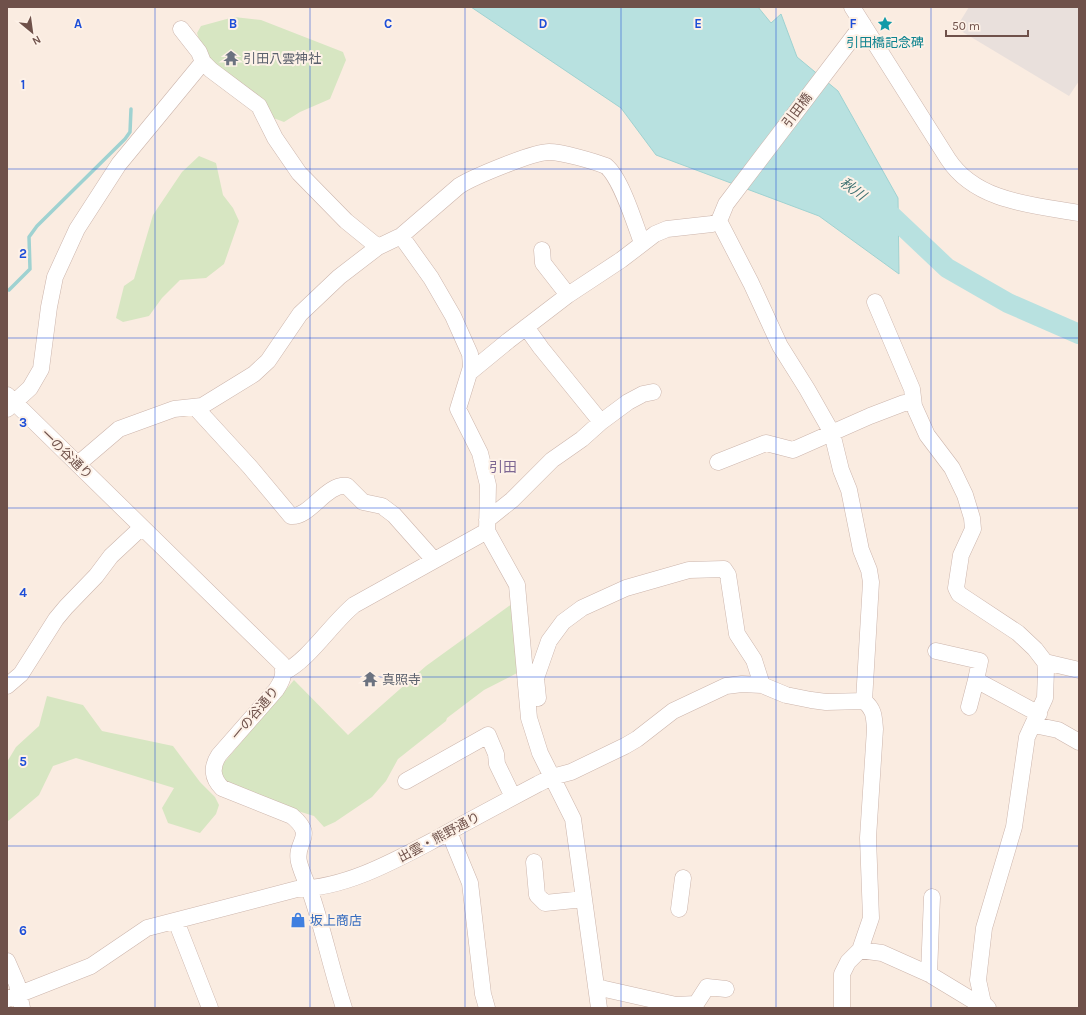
<svg xmlns="http://www.w3.org/2000/svg" width="1086" height="1015" viewBox="0 0 1086 1015" font-family="Karla,'Noto Sans JP',sans-serif">
	<style>
		.industrial { fill: #e9e0dc }
		.green { fill: #d7e6c2 }
		.water { fill: #b8e1e0; stroke: #9fd2d1 }
		.lines { fill: none; stroke-linecap: round; stroke-linejoin: round }
		.stream { stroke: #9fd2d1; stroke-width: 3.5 }
		.river { stroke: #b8e1e0; stroke-width: 20 }
		.minor-casing { stroke: #ccb5ac; stroke-width: 17 }
		.minor { stroke: #fff; stroke-width: 16 }
		.grid { fill: none; stroke: #1d4ed8; stroke-width: 1; stroke-opacity: 0.55 }
		.labels { text-anchor: middle; dominant-baseline: central; stroke-width: 4; stroke-linejoin: round; paint-order: stroke }
		.culture-label { font-size: 13px; fill: #0d838f; stroke: #fdf1e7 }
		.worship-label { font-size: 13px; fill: #5b616d; stroke: #fdf1e7; text-anchor: start }
		.street-label { font-size: 13px; fill: #6f514a; stroke: #fdf1e7 }
		.shop-label { font-size: 13px; fill: #366cbe; stroke: #fdf1e7; text-anchor: start }
		.water-label { font-size: 14px; font-style: italic; fill: #407373; stroke: #fdf1e7 }
		.neighbourhood-label { font-size: 14px; fill: #7c6692; stroke: #fdf1e7 }
		.grid-label { font-size: 13px; text-anchor: middle; font-weight: bold; fill: #1d4ed8; stroke: #fdf1e7; stroke-width: 4; stroke-linejoin: round; paint-order: stroke }
	</style>
	<rect width="100%" height="100%" fill="#faece1"/>
	<!-- industrial -->
	<path class="industrial" d="M969,7h110v74l-10,15 -113,-68z"/>
	<!-- green -->
	<path class="green" d="M234,17l27,3 82,32 3,8 -16,39 -30,13 -16,10 -16,-6 -65,-63 -6,-20 4,-7z
		M199,156l17,7 7,32 10,13 6,13 -15,43 -18,14 -26,2 -18,18 -13,18 -26,6 -7,-4 8,-32 10,-7 19,-64 29,-43z
		M516,601l3,71 -35,18 -37,28 -1,3 -48,38 -12,22 -14,16 -37,25 -11,5 -10,-11 -23,-7 -66,-26 -5,-6 2,-12 72,-85 54,55 78,-69z
		M47,696l36,9 19,26 71,15 27,36 15,15 4,8 -3,9 -16,19 -32,-10 -6,-15 12,-20 -98,-30 -23,8 -14,29 -32,27v-60l9,-15 23,-21z"/>
	<!-- water -->
	<path class="water" d="M471,7h287l13,16 10,-9 16,43 41,34 60,107 1,76 -80,-58 -163,-61 -35,-47z"/>
	<g class="lines">
		<!-- stream -->
		<path class="stream" d="M9,290l21,-21 -1,-32 8,-11 88,-87 5,-7 1,-23"/>
		<!-- river -->
		<path class="river" d="M877,206l15,10 55,52 61,35 71,31"/>
		<!-- minor casing -->
		<g class="minor-casing">
			<path id="minor" d="M852,7l96,152c28,43 85,46 131,54
				M181,29l18,23 4,10 8,8 48,36 16,32 24,35 47,48 32,26
				M719,221l32,62 29,63 27,43 25,44 9,37 8,20 12,60 8,20 2,12 -7,119
				M401,236l30,42 22,38 17,38 1,13 -13,42 22,44 8,32 -1,46 30,54 12,133 11,35 33,66 26,189
				M542,250l1,13 25,32
				M875,302l37,87 2,17
				M526,327l15,21 60,74
				M469,373l39,-32 60,-46 53,-35 34,-26 12,-5 45,-5 7,-3 7,-17 137,-180
				M7,395l275,269c3,11 0,17 -6,26l-57,65c-8,12 -7,23 3,33l70,28c25,21 2,25 7,46 3,12 9,23 13,35 12,36 20,74 32,111
				M195,407l55,60 41,49c19,2 35,-33 56,-30l16,16 19,4 12,9 40,45
				M7,409l23,-21 11,-19 8,-62 6,-30 22,-48 42,-65 84,-102
				M718,462l48,-19 27,7 77,-34 34,-13h6l4,3 13,29 25,33 13,27 7,23 1,11 -12,26 -5,33 3,6 59,39 17,16 10,13 1,8 -1,28 -18,39 -13,90 -30,101 -6,52 5,23
				M78,464l41,-35 55,-20 28,-3 52,-32 14,-13 32,-47 39,-37 39,-30 23,-11 58,-50c14,-9 74,-34 90,-34 13,0 44,9 57,14 15,12 29,58 36,77
				M487,520l25,-20 40,-40 30,-21 19,-17 27,-20 15,-8 10,-2
				M936,651l44,10 -4,19
				M1045,662l34,8
				M284,672c24,-11 48,-49 70,-67l133,-74
				M7,686l14,-12 35,-55 10,-12 30,-31 15,-20 30,-28
				M538,698l-2,-20 13,-37 14,-19 19,-14 44,-20 63,-18 35,-1 4,6 9,59 17,26 8,25
				M969,707l7,-27 63,34
				M1034,725l24,5 21,12
				M406,781l82,-46 8,19 1,10 16,33
				M449,832l21,51 13,111 4,14
				M534,862l3,33 8,8 39,-4
				M679,909l4,-31
				M176,921l34,87
				M860,950l22,3 47,21 43,26 11,3 5,5
				M7,961l10,23 5,24
				M929,974l3,-77
				M596,987l80,18 20,-1 11,-17 19,2
				M7,999l84,-33 56,-38 150,-39c49,-1 97,-28 139,-50 34,-19 68,-37 102,-55l14,-7 19,-5 54,-26 12,-7 36,-28 53,-25 16,-2 20,1 24,10 25,5 15,2 38,-1
				M842,1008v-34l6,-12 12,-12 11,-32 -3,-80 7,-109c-1,-13 -1,-20 -11,-28"/>
		</g>
		<!-- minor -->
		<use href="#minor" class="minor"/>
	</g>
	<!-- grid -->
	<path class="grid" d="M155,7v1001M310,7v1001M465,7v1001M621,7v1001M776,7v1001M931,7v1001M7,169h1072M7,338h1072M7,508h1072M7,677h1072M7,846h1072"/>
	<!-- icons -->
	<defs>
		<g id="sight-bare" transform="scale(1.2)"><path d="M0-6L1.8-2.2L6-1.7L2.9 1.2L3.7 5.4L0 3.3L-3.7 5.4L-2.9 1.2L-6-1.7L-1.8-2.2Z" fill="#0f9aa8" stroke="#fdf1e7" stroke-width="2.5" paint-order="stroke"/></g>
		<g id="temple-bare" transform="scale(1.2)"><path d="M0-6L5-2H3V0L6.5 2.5H4V6H1.5V3h-3V6H-4V2.5H-6.5L-3 0V-2H-5Z" fill="#6b7280" stroke="#fdf1e7" stroke-width="2.5" paint-order="stroke"/></g>
		<g id="shop-bare" transform="scale(1.2)"><path d="M-5-2.5h2.3a2.7 3.5 0 0 1 5.4 0H5L5.5 6h-11ZM-1.5-2.5h3a1.5 2.3 0 0 0-3 0Z" fill="#3f7fe0" stroke="#fdf1e7" stroke-width="2.5" paint-order="stroke"/></g>
	</defs>
	<g fill-rule="evenodd">
		<use href="#sight-bare" x="885" y="24"/>
		<use href="#temple-bare" x="231" y="58"/>
		<use href="#temple-bare" x="370" y="679"/>
		<use href="#shop-bare" x="298" y="920"/>
	</g>
	<g class="labels">
		<!-- culture labels -->
		<g class="culture-label">
			<text x="885" y="42">引田橋記念碑</text>
		</g>
		<!-- worship labels -->
		<g class="worship-label">
			<text x="243" y="58">引田八雲神社</text>
			<text x="382" y="679">真照寺</text>
		</g>
		<!-- street labels -->
		<g class="street-label">
			<text transform="translate(797 110) rotate(-53)">引田橋</text>
			<text transform="translate(67 454) rotate(44)">一の谷通り</text>
			<text transform="translate(255 713) rotate(-50)">一の谷通り</text>
			<text transform="translate(439 837) rotate(-28)">出雲・熊野通り</text>
		</g>
		<!-- shop labels -->
		<g class="shop-label">
			<text x="310" y="920">坂上商店</text>
		</g>
		<!-- water labels -->
		<g class="water-label">
			<text transform="translate(853 189) rotate(37)">秋川</text>
		</g>
		<!-- neighbourhood labels -->
		<g class="neighbourhood-label">
			<text x="503" y="467">引田</text>
		</g>
	</g>
	<g class="grid-label">
		<text x="78" y="28">A</text>
		<text x="233" y="28">B</text>
		<text x="388" y="28">C</text>
		<text x="543" y="28">D</text>
		<text x="698" y="28">E</text>
		<text x="853" y="28">F</text>
		<text x="23" y="89">1</text>
		<text x="23" y="258">2</text>
		<text x="23" y="427">3</text>
		<text x="23" y="597">4</text>
		<text x="23" y="766">5</text>
		<text x="23" y="935">6</text>
	</g>
	<!-- border -->
	<rect width="1086" height="1015" fill="none" stroke="#6f514a" stroke-width="16"/>
	<!-- north arrow -->
	<g transform="translate(32 32) rotate(151)" stroke="#fdf1e7" stroke-width="3" paint-order="stroke">
	<path d="M0-3L7 15L0 10L-7 15Z" fill="#6f514a"/>
	<text y="-6" font-size="11" font-weight="bold" text-anchor="middle" fill="#6f514a">N</text>
	</g>
	<!-- scale -->
	<path d="M946 30v6h82v-6" fill="none" stroke="#6f514a" stroke-width="2"/>
	<text x="952" y="30" font-size="12" fill="#6f514a" stroke="#fdf1e7" stroke-width="3" paint-order="stroke">50 m</text>
</svg>
